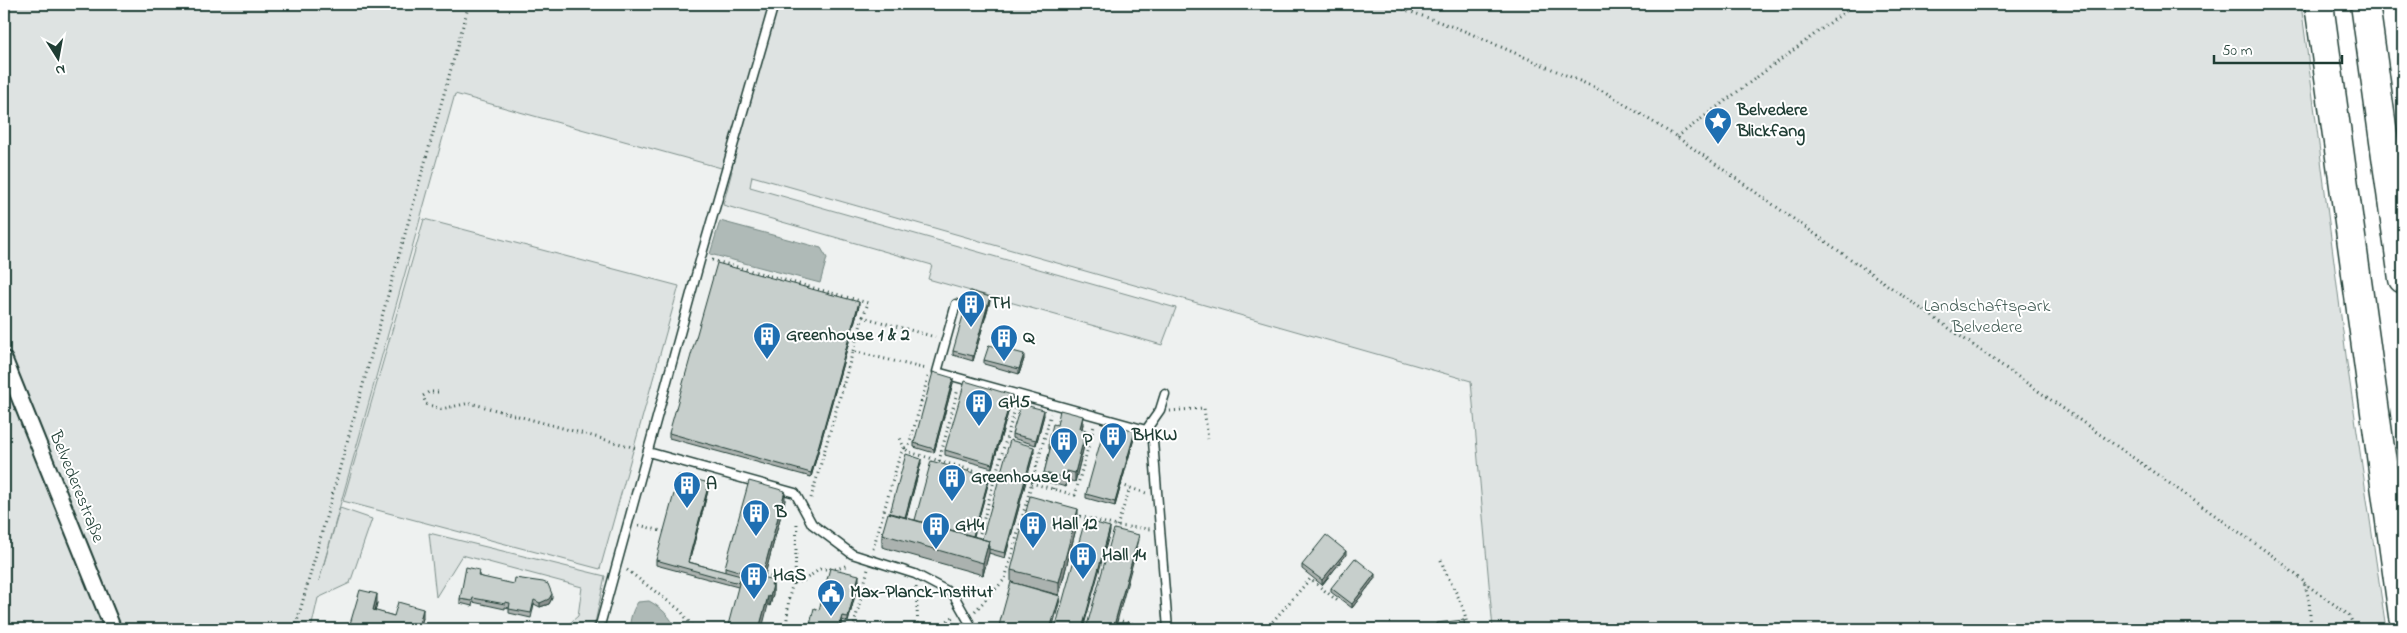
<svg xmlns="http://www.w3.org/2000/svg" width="2407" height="633" viewBox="0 0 2407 633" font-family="'Indie Flower',sans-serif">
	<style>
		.built { fill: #eef1f0 }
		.green { fill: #dee3e2; stroke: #7e908b }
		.water { fill: #afbab7; stroke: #758883 }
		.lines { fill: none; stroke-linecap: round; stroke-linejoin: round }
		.lane-casing { stroke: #1f3d34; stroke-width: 11 }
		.street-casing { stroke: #1f3d34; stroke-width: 19 }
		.highway-casing { stroke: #1f3d34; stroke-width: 31 }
		.path { stroke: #1f3d34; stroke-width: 3; stroke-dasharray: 1 4; stroke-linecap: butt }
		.lane { stroke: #fff; stroke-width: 8 }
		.street { stroke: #fff; stroke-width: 15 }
		.highway { stroke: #fff; stroke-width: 28 }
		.wall { fill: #abb2af; stroke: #1f3d34 }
		.shaded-wall { fill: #8b918f; stroke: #1f3d34 }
		.building { fill: #c7cfcc; stroke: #1f3d34 }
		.labels { text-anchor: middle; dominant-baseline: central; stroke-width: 4; stroke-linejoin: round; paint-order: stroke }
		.poi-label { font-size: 18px; font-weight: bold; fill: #1f3d34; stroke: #fff; text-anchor: start }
		.park-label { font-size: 18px; fill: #455e57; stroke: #fff }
		.street-label { font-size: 18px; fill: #1f3d34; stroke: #fff }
	</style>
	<rect width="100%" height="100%" fill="#fff"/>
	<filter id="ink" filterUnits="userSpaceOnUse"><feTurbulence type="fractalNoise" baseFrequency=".02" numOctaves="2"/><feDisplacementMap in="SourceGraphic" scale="10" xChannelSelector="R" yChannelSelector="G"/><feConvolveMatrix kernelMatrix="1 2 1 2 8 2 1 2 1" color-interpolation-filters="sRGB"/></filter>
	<g filter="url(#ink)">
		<!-- built -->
		<path class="built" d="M455,94l298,82 719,205 21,248h-1188z"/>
		<!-- green -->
		<path class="green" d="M4,4h2297l46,359 39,266h-893l-22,-248 -719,-205 -2,11 426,121 -14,37 -234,-66 4,-14 -209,-60 9,-34 -277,-77 -136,487 21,-73 32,11 -22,64 -32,15 -7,31h-307z
			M424,219l255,67 -79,283 -257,-68z
			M429,533l176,43 -10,47 -5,6h-27l15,-13 4,-29 -120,-32 -26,42z"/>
		<!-- water -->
		<path class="water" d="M720,221l101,27 6,10 -7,25 -110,-29z
			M649,601c10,5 24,17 26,28h-45c-1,-9 3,-20 8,-27z"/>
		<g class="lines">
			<!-- lane casing -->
			<g class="lane-casing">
				<path id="lane" d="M956,304l-19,68 209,58 7,11 15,188
					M1146,430l14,-20 5,-16
					M648,452l147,41 17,31 40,30 63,20 38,20 20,35
					M599,629l102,-372 73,-253"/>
			</g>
			<!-- street casing -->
			<g class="street-casing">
				<path id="street" d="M4,359l109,270"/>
			</g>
			<!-- highway casing -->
			<g class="highway-casing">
				<path id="highway" d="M2319,4l84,612
					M2365,4l38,275"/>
			</g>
			<!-- path -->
			<path class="path" d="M1389,4l73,26 143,62 72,45 603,424 24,21 5,18 2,29
				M1677,137l178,-133
				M712,260l156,43 -5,14
				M853,351l10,-34 72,20
				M928,377l-19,69 -5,2 5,4 86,25 -17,64
				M837,384l7,2
				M438,392h-9l-6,4 3,8 15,5 29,-6 166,45
				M1170,411l34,-3 4,31
				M939,461l19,-72
				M995,477l21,-71
				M1031,483l44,12 19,-69
				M1121,485l25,8
				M1053,489l1,-5
				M811,498l42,-147 73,18
				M1075,515l42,11 33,3
				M639,525l26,7
				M1117,526l13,-38
				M873,549l27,-94 4,-7 -4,-10
				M1441,560c8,25 25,42 26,69
				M627,570l54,41 13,18
				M765,575l28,8 10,-2 17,-12h17l11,-4
				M2304,583l45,32 6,14
				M916,587l2,42
				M975,611l30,-32 46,-165
				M1117,620l37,9
				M295,629l174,-625
				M786,629l3,-32 6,-21 2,-53
				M853,629l15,-60
				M935,629l18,-12
				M1122,629l2,-7
				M1262,629h1
				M1266,629l44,-50 29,23"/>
			<!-- lane -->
			<use href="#lane" class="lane"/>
			<!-- street -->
			<use href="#street" class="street"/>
			<!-- highway -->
			<use href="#highway" class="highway"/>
		</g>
		<!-- wall -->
		<path class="wall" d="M990,301l-17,60 -20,-6v-4z
			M859,306l-48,171 -142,-39v-5z
			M1024,359l-5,15 -35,-10v-4z
			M953,383l-19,70 -20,-6v-4z
			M1012,399l-20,69 -47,-13v-5z
			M1044,415l-8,30 -24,-7v-4z
			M1083,424l-1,5 4,9 -11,44 -8,-2 -1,7 -22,-6v-8l6,-23 -1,-1v-8l8,-16z
			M1135,435l-20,71 -29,-8v-4z
			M1034,452l-29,106 -16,-5 -6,22 -101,-28v-13l8,-21 31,-50 -15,55 9,2 74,-39 -15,55 8,3z
			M709,487l-20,75 36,10v-5l60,-67 -21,78 9,7v9l-3,12 -32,-19 -82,-22v-5z
			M1078,521l-19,74 -41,-11 42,16 -49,-18v-12z
			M1346,555l-24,30 -20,-16v-4z
			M479,574v2l73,22 -3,6 -9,3 -6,-3 -3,14 -22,-5v-5l-4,-1v2l-32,-7 -1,4 -12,-3v-4z
			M1375,578l-23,30 -21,-16v-4z
			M859,580l-11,42 -6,-2 -23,-10z
			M377,603l-2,8 19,5 29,2 -3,11h-70v-5z"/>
		<!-- shaded-wall -->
		<path class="shaded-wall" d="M990,297v4l-17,60v-5z
			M859,302v4l-48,171v-4z
			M1024,354v5l-5,15v-5z
			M953,378v5l-19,70v-4z
			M1012,395v4l-20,69v-4z
			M1044,410v5l-8,30v-5z
			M1083,416v8l-3,13v-9z
			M1086,430v8l-11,44v-9z
			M1135,431v4l-20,71v-4z
			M1034,447v5l-29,106v-5z
			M921,459v4l-16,60v-5z
			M1067,471v9l-1,7v-9z
			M989,477v4l-17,61v-5z
			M709,483v4l-21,79v-4z
			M785,491v9l-23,86v-9z
			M1078,509v12l-19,74v-13z
			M1110,527v5l-27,97h-1z
			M1139,535v5l-24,89h-2z
			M989,541v12l-6,22v-12z
			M1346,551v4l-24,30v-5z
			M1375,574v4l-23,30v-4z
			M859,575v5l-11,42v-5z
			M773,580v14l-3,12v-9z
			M377,594v9l-4,16v-9z
			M552,594v4l-3,6 -9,3v-4z
			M768,596v9l-6,24h-3z
			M1060,596v4l-8,29h-2z
			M423,609v9l-3,11h-1v-4z
			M842,616v4l-2,9h-2z"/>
		<!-- building -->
		<path class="building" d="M717,263l142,39 -48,171 -142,-40z
			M970,291l20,6 -17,59 -20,-5z
			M989,345l35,9 -5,15 -35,-9z
			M933,372l20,6 -19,71 -20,-6z
			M965,381l47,14 -20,69 -47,-14z
			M1021,404l23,6 -8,30 -24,-6z
			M1060,410l23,6 -3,12 6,2 -11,43 -8,-2 -1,7 -22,-5 8,-32h-3l4,-17 4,1z
			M1106,422l29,9 -20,71 -29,-8z
			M1010,440l24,7 -29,106 -16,-4v-8l-7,-2z
			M906,454l15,5 -16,58 -15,-4z
			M931,461l58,16 -16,59 -58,-16z
			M679,475l30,8 -21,79 53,14 -2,7 -83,-23z
			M749,481l36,10 -23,86 11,3 -2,5h2l-3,12 -2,-1 -9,33h-32l15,-57 -17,-5z
			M1030,496l48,13 -19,73 -48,-12z
			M888,513l101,28 -6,22 -101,-29z
			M1085,520l25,7 -28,102h-27z
			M1114,529l25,6 -26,94h-27z
			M1326,535l20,16 -24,29 -20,-15z
			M1355,558l20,16 -23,30 -21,-16z
			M466,567l13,3 -1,6 36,8 1,-6 28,4 5,2 4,10 -3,5 -9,4 -6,-3 -3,13 -22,-4 1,-6 -5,-1v2l-32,-6 -1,3 -12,-2z
			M830,568l29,7 -11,42 -6,-1 -4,13h-29l5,-21 5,2z
			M1011,582l49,14 -10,33h-52z
			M360,590l17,4 -4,16 21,6 4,-14 25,7 -4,16 -8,-2 -2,6h-41l-18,-5z
			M1464,620l1,9h-29v-6z"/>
	</g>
	<!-- icons -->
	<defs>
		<g id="sight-pin" transform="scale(1.4375)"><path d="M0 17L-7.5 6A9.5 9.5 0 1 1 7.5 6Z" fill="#1f6fb2" stroke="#fff"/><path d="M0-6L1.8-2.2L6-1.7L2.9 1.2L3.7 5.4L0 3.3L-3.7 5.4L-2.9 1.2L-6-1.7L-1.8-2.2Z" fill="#fff"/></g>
		<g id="building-pin" transform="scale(1.4375)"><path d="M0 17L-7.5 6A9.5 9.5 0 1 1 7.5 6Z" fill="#1f6fb2" stroke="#fff"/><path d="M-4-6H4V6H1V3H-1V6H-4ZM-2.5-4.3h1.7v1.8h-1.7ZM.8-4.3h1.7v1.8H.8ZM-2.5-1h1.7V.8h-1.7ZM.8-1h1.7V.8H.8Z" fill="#fff"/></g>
		<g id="civic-pin" transform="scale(1.4375)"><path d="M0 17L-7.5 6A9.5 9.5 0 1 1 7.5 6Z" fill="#1f6fb2" stroke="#fff"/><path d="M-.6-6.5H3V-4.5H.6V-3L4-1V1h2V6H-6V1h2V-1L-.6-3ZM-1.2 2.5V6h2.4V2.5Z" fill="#fff"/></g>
	</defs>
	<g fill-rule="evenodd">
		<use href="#sight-pin" x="1718" y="121"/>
		<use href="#building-pin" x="971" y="304"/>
		<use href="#building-pin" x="767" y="336"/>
		<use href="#building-pin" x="1004" y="338"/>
		<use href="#building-pin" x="979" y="403"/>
		<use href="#building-pin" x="1113" y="436"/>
		<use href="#building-pin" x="1064" y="441"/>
		<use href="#building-pin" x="952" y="478"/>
		<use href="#building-pin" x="687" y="485"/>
		<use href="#building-pin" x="756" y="513"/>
		<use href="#building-pin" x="1033" y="525"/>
		<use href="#building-pin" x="936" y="526"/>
		<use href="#building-pin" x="1083" y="556"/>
		<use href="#building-pin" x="754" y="576"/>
		<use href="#civic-pin" x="831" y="593"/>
	</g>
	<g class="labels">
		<!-- poi labels -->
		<g class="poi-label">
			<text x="1737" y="111">Belvedere<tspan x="1737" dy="21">Blickfang</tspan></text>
			<text x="990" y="304">TH</text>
			<text x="786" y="336">Greenhouse 1 &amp; 2</text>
			<text x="1023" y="338">Q</text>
			<text x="998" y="403">GH5</text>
			<text x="1132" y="436">BHKW</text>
			<text x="1083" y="441">P</text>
			<text x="971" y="478">Greenhouse 4</text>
			<text x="706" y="485">A</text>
			<text x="775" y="513">B</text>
			<text x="1052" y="525">Hall 12</text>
			<text x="955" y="526">GH4</text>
			<text x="1102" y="556">Hall 14</text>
			<text x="773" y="576">HGS</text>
			<text x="850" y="593">Max-Planck-Institut</text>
		</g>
		<!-- park labels -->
		<g class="park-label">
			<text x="1987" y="307">Landschaftspark<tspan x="1987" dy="21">Belvedere</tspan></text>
		</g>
		<!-- street labels -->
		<g class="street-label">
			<text transform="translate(76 487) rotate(68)">Belvederestraße</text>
		</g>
	</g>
	<!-- margin -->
	<rect width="2407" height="633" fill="none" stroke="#fff" stroke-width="20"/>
	<rect x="10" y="10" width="2387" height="613" fill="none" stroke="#1f3d34" stroke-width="2" filter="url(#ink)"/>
	<!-- north arrow -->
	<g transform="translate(58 58) rotate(169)" stroke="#ffffff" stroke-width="4" paint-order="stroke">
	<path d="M0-4L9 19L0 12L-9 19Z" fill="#1f3d34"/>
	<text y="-8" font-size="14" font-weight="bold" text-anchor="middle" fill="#1f3d34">N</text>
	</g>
	<!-- scale -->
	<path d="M2214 55v8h128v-8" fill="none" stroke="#1f3d34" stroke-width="2.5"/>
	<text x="2222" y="55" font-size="15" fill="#1f3d34" stroke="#ffffff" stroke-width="4" paint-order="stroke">50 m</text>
</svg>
